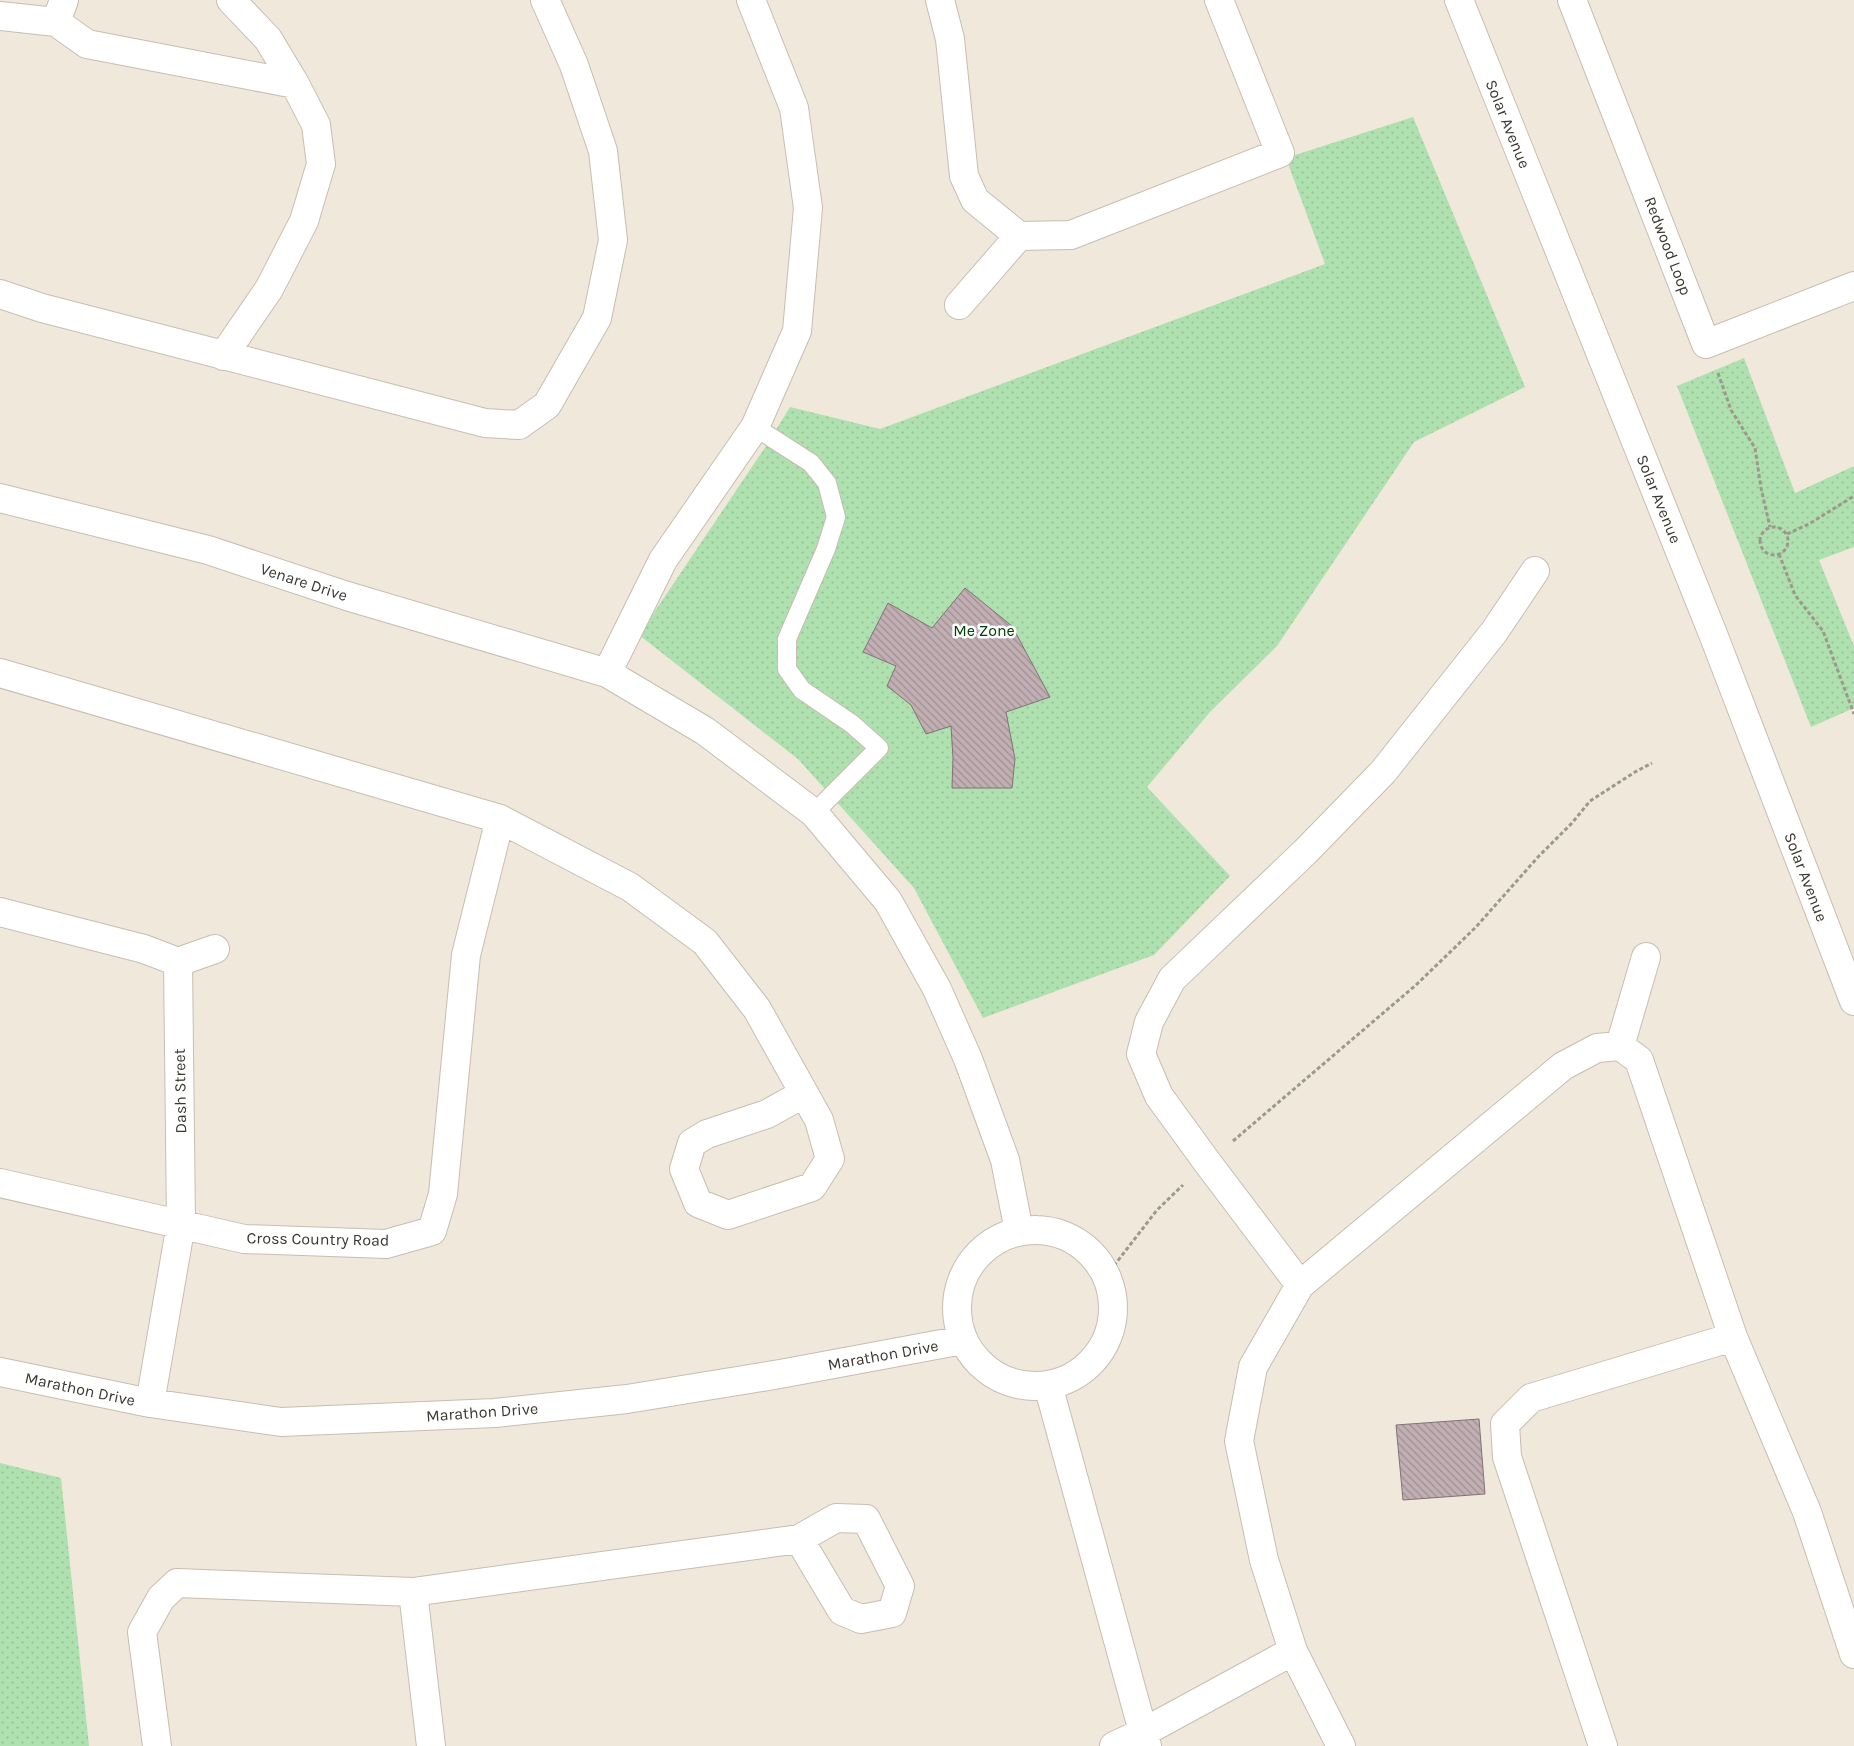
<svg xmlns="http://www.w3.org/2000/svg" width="1854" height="1746" viewBox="0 0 1854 1746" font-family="Karla,sans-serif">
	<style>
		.grass { fill: url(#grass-dots) }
		.building { fill: url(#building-back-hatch); stroke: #827276 }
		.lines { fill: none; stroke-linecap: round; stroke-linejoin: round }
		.service-casing { stroke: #c6beb0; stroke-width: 20 }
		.minor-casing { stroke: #c6beb0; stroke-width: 30 }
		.path { stroke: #9d988d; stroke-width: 3; stroke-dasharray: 4 2.5; stroke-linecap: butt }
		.service { stroke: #fff; stroke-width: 18 }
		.minor { stroke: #fff; stroke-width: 28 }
		.labels { text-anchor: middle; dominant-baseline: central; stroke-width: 5; stroke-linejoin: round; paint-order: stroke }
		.street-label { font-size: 16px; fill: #3a3731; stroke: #fff }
		.park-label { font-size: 16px; fill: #004009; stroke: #fff }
	</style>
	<defs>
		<pattern id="grass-dots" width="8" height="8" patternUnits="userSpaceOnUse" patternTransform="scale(1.25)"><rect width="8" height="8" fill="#afe0af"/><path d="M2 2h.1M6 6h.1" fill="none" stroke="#97c197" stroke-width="1.8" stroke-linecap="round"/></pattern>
		<pattern id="building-back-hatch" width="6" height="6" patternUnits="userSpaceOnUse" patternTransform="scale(1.25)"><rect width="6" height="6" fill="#c1afb4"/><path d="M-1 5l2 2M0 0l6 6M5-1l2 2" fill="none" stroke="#9e8f93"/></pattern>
	</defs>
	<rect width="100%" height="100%" fill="#f0e8da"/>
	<!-- grass -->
	<path class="grass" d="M1413,117l112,270 -111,55 -137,204 -67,66 -63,75 83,89 -76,79 -171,63 -69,-130 -116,-129 -159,-124 127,-189 24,-39 90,22 445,-165 -39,-106z
		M1744,358l51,135 59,-27v81l-35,13 35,86v62l-43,19 -134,-341z
		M0,1463l61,15 28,268h-89z"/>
	<!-- building -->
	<path class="building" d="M965,588l47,38 38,71 -44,15 9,47 -3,29h-60l1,-30 -2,-32 -25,8 -15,-29 -24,-19 9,-20 -33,-14 25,-49 44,25z
		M1479,1419l6,75 -82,6 -7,-75z"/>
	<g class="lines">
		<!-- service casing -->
		<g class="service-casing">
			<path id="service" d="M755,427l56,36 16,20 9,34 -10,32 -39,90v30l15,21 50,34 27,24 -65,65"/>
		</g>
		<!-- minor casing -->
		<g class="minor-casing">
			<path id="minor" d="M64,0l-8,22 31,22 208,40
				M940,0l10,39 14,137 11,24 44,36 52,-1 209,-82 -61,-153
				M1459,0l254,634 141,367
				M1572,0l134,344 148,-58
				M0,16l56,6
				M0,294l42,14 443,115 34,2 28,-20 50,-87 16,-78 -10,-89 -29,-86 -29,-65
				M959,305l60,-69
				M223,356l46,-67 35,-68 17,-57 -5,-39 -21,-41 -27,-45 -37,-39
				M0,498l208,52 139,46 260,77 98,58 109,82 74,88 49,88 31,70 37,101 14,71
				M0,673l500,146 130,68 75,55 52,67 62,111 11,39 -18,28 -84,28 -30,-12 -14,-34 8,-26 15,-9 60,-20 36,-20
				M607,673l56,-113 92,-133 42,-96 11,-123 -14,-100 -43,-108
				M0,912l144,37 34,13
				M178,962l37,-13
				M1620,1046l26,-89
				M0,1183l244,56 142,5 46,-13 11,-37 23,-239 34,-136
				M957 1308a78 78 0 1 1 156 0a78 78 0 1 1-156 0Z
				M1300,1285l-93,-123 -48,-66 -18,-42 8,-32 23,-43 133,-127 78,-80 111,-140 41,-61
				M0,1372l150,31 131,19 214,-9 132,-14 153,-25 183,-34
				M1048,1385l99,361
				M150,1403l31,-179 -3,-262
				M413,1592l18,154
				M157,1746l-15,-114 19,-34 16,-15 236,9 386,-53 37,-21 30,1 34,67 -8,27 -31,6 -19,-8 -43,-72
				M1114,1746l30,-14 149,-81
				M1341,1746l-48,-95 -29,-91 -25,-119 14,-74 47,-82 263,-219 34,-18 23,-2 19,14 94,277 74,175 47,142
				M1603,1746l-96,-289 -2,-33 26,-26 202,-61"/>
		</g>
		<!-- path -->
		<path class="path" d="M1718,373l13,37 24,38 6,40 9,39
			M1760 541a14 14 0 1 1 28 0a14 14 0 1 1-28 0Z
			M1787,534l22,-10 45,-28
			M1779,554l16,41 28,36 31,83
			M1233,1141l183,-156 60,-58 62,-70 34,-34 18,-22 45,-29 17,-9
			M1106,1276l51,-66 26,-25"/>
		<!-- service -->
		<use href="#service" class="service"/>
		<!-- minor -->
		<use href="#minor" class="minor"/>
	</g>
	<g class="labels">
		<!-- street labels -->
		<g class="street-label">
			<text transform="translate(1508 124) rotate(68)">Solar Avenue</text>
			<text transform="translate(1668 246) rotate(69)">Redwood Loop</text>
			<text transform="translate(1659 499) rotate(68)">Solar Avenue</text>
			<text transform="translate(304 582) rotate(18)">Venare Drive</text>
			<text transform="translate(1806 877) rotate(69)">Solar Avenue</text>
			<text transform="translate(180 1091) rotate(-91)">Dash Street</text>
			<text transform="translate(318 1239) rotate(1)">Cross Country Road</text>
			<text transform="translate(883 1355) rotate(-10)">Marathon Drive</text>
			<text transform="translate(80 1389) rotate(12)">Marathon Drive</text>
			<text transform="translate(482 1412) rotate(-4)">Marathon Drive</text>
		</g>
		<!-- park labels -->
		<g class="park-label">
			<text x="984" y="630">Me Zone</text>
		</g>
	</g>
</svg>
